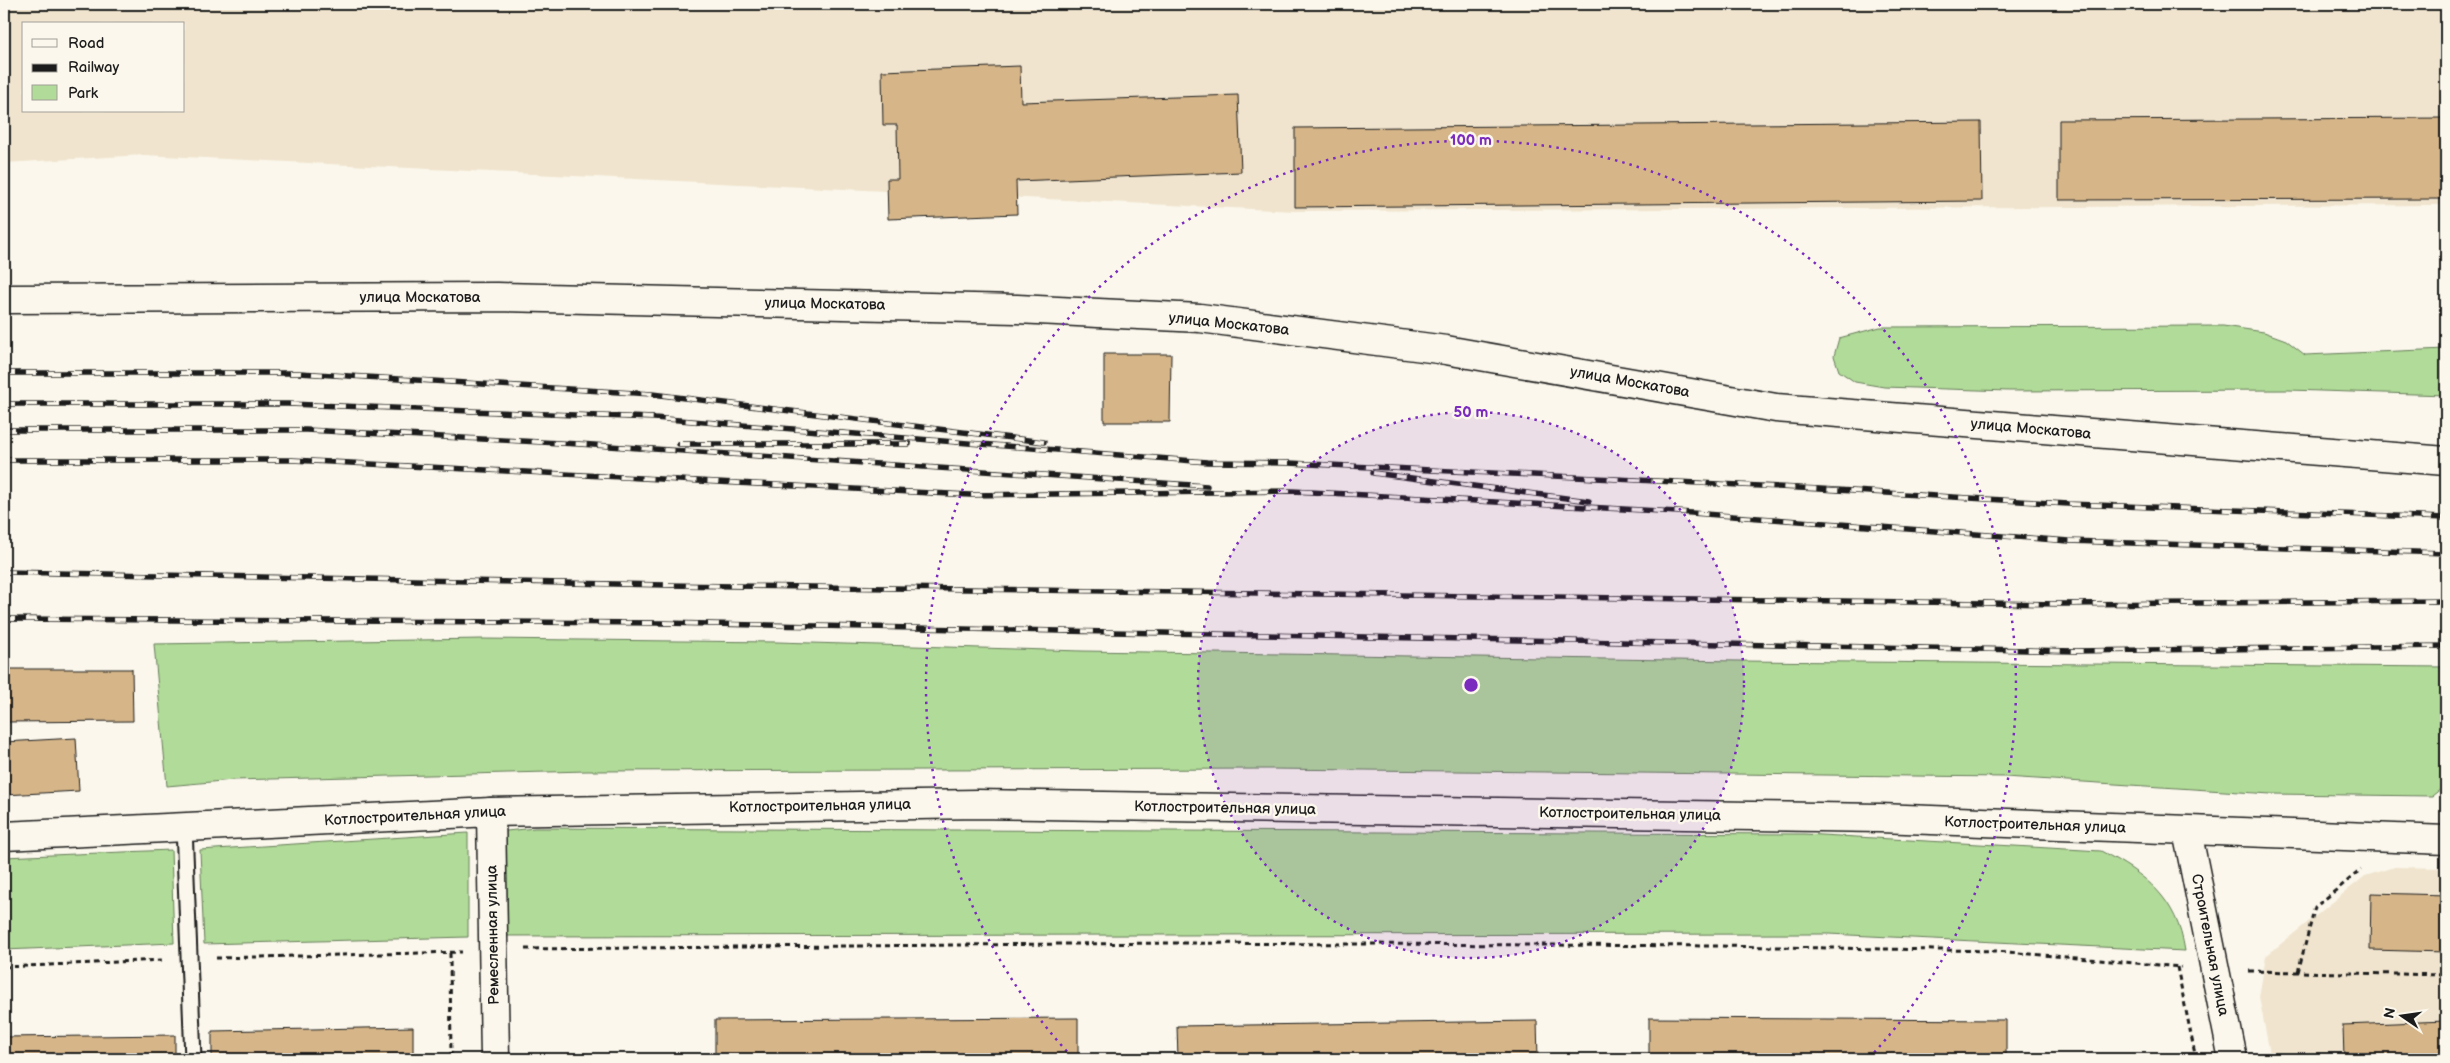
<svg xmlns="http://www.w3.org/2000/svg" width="2450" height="1063" viewBox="0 0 2450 1063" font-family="'Balsamiq Sans',sans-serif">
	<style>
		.built { fill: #f0e4ce; fill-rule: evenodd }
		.green { fill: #b1db98; stroke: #667c5a }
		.building { fill: #d6b689; stroke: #1c1c1c }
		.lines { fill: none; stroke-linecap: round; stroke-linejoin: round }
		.service-casing { stroke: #1c1c1c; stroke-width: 19 }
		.minor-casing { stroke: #1c1c1c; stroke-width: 31 }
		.tertiary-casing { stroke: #1c1c1c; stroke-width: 31 }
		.secondary-casing { stroke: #1c1c1c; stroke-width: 31 }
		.path { stroke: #1c1c1c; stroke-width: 3; stroke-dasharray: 5 4; stroke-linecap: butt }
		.service { stroke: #fbf7ec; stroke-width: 15 }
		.minor { stroke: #fbf7ec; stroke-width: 28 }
		.tertiary { stroke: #fbf7ec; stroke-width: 28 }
		.secondary { stroke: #fbf7ec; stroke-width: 28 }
		.rail-casing { stroke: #1c1c1c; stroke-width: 5.5 }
		.rail { stroke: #fbf7ec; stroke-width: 4; stroke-dasharray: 11; stroke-linecap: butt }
		.ring { fill: none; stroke: #7b2cbf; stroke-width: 2.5; stroke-dasharray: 2.5 5 }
		.labels { text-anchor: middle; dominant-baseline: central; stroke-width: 5; stroke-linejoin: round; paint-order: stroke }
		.street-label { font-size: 15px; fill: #1c1c1c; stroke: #fbf7ec }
		.centre { fill: #7b2cbf; stroke: #fbf7ec; stroke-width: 2.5 }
		.ring-label { font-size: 15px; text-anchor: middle; font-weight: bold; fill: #7b2cbf; stroke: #fbf7ec; stroke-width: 5; stroke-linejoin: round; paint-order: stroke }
	</style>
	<rect width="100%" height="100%" fill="#fbf7ec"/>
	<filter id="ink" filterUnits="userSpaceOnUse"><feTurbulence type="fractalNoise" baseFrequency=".02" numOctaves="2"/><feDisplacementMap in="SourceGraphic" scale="10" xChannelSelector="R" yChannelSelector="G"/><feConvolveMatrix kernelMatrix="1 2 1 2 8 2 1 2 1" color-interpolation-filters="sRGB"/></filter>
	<g filter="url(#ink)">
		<!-- built -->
		<path class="built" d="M4,4h2442v201l-1151,6 -1152,-56 -139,8zM24,24h160v87h-160z
			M2394,867l52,1v191h-175l-12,-62 7,-41 99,-80z"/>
		<!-- green -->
		<path class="green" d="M2223,326l41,6 22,8 19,15 141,-6v46l-157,-5 -280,1 -125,-4 -29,-5 -16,-11 -5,-15 5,-18 41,-11z
			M483,639l294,3 305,9 657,10 707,6v118l-14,11 -161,-2 -266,-17 -734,-8 -684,2 -354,9 -66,6 -13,-142z
			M535,828l1269,6 297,17c45,24 76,47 84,100l-357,-17 -1330,2 -1,-104z
			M468,833v104l-264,7 -4,-94z
			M171,850l3,93 -170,7v-93z"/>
		<!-- building -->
		<path class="building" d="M1020,66l1,36 217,-7 3,77 -225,9 1,33 -129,5 -1,-40h11l-1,-54h-14l-1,-54z
			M2446,118v81l-387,1v-80z
			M1981,122l1,79 -687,6v-79z
			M1104,354h67l-1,68h-66z
			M4,669h128l1,52 -129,1z
			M76,738l3,53 -75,4v-53z
			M2371,893l75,2v57l-76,-2z
			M1078,1018v41h-363v-39z
			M1649,1018l357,2v39h-357z
			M1537,1021l1,38h-360l-1,-33z
			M2446,1021v38h-102l-1,-34z
			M413,1027v32h-201v-28z
			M175,1035v24h-171v-22z"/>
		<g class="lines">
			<!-- service casing -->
			<g class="service-casing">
				<path id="service" d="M184,826l9,233"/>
			</g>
			<!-- minor casing -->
			<g class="minor-casing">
				<path id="minor" d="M491,812l4,247"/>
			</g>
			<!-- tertiary casing -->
			<g class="tertiary-casing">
				<path id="tertiary" d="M2187,831l46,228"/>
			</g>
			<!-- secondary casing -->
			<g class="secondary-casing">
				<path id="secondary" d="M4,299l493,-2 520,12 183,9 246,32 330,58 670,53
					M4,836l487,-24 486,-8 903,14 566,22"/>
			</g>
			<!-- path -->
			<path class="path" d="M525,949l652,-6 542,3 277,5 185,16
				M450,953l1,106
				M216,958l246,-6
				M4,967l158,-7
				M2177,967l19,92
				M2249,971l197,4
				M2298,972l17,-65 46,-37"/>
			<!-- service -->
			<use href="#service" class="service"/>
			<!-- minor -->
			<use href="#minor" class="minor"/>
			<!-- tertiary -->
			<use href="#tertiary" class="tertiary"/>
			<!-- secondary -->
			<use href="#secondary" class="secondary"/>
			<!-- rail casing -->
			<g class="rail-casing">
				<path id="rail" d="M4,373h295l353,21 392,48
					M4,404h284l366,14 553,44 82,1 531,26 248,15 378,14
					M4,430h302l273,14 628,42
					M679,444h230
					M4,460h288l678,35 322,-4 386,21 391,29 377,12
					M1373,473l216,28
					M4,572l662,13 1396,19 384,-3
					M4,619l658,4 1413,28 371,-5"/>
			</g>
			<!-- rail -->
			<use href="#rail" class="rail"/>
		</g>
	</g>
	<!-- distance rings -->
	<circle cx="1471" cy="685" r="273" fill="#7b2cbf" fill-opacity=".12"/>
	<g class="ring">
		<circle cx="1471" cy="685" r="273"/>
		<path d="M1072 1057A545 545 0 1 1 1870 1057"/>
	</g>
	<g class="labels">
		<!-- street labels -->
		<g class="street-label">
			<text x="420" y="297">улица Москатова</text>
			<text transform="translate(825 304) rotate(1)">улица Москатова</text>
			<text transform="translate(1229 324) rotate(6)">улица Москатова</text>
			<text transform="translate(1630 382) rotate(10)">улица Москатова</text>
			<text transform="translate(2031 429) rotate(5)">улица Москатова</text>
			<text transform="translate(820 806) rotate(-1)">Котлостроительная улица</text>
			<text transform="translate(1225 808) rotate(1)">Котлостроительная улица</text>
			<text transform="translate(1630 814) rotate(1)">Котлостроительная улица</text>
			<text transform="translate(415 816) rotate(-3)">Котлостроительная улица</text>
			<text transform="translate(2035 825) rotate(2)">Котлостроительная улица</text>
			<text transform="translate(493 935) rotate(-91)">Ремесленная улица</text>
			<text transform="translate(2210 945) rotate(79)">Строительная улица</text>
		</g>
	</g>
	<circle cx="1471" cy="685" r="8" class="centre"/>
	<g class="ring-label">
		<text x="1471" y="145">100 m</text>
		<text x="1471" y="417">50 m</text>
	</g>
	<!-- margin -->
	<rect width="2450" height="1063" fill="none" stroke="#fbf7ec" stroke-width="20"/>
	<rect x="10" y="10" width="2430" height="1043" fill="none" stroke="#1c1c1c" stroke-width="2" filter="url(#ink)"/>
	<!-- legend -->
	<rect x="22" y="22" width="162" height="90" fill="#fbf7ec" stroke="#a29f99"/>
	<rect x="32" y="39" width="25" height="8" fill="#fbf7ec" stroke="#a29f99"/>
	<text x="68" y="48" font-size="15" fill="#1c1c1c">Road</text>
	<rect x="32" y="64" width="25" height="8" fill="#1c1c1c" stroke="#a29f99"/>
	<text x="68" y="72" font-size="15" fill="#1c1c1c">Railway</text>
	<rect x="32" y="85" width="25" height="15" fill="#b1db98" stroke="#a29f99"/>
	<text x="68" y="98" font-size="15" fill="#1c1c1c">Park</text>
	<!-- north arrow -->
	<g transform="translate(2402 1016) rotate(283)" stroke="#fbf7ec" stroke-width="4" paint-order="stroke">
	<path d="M0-4L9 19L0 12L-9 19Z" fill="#1c1c1c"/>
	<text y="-8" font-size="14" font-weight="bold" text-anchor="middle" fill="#1c1c1c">N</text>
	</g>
</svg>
